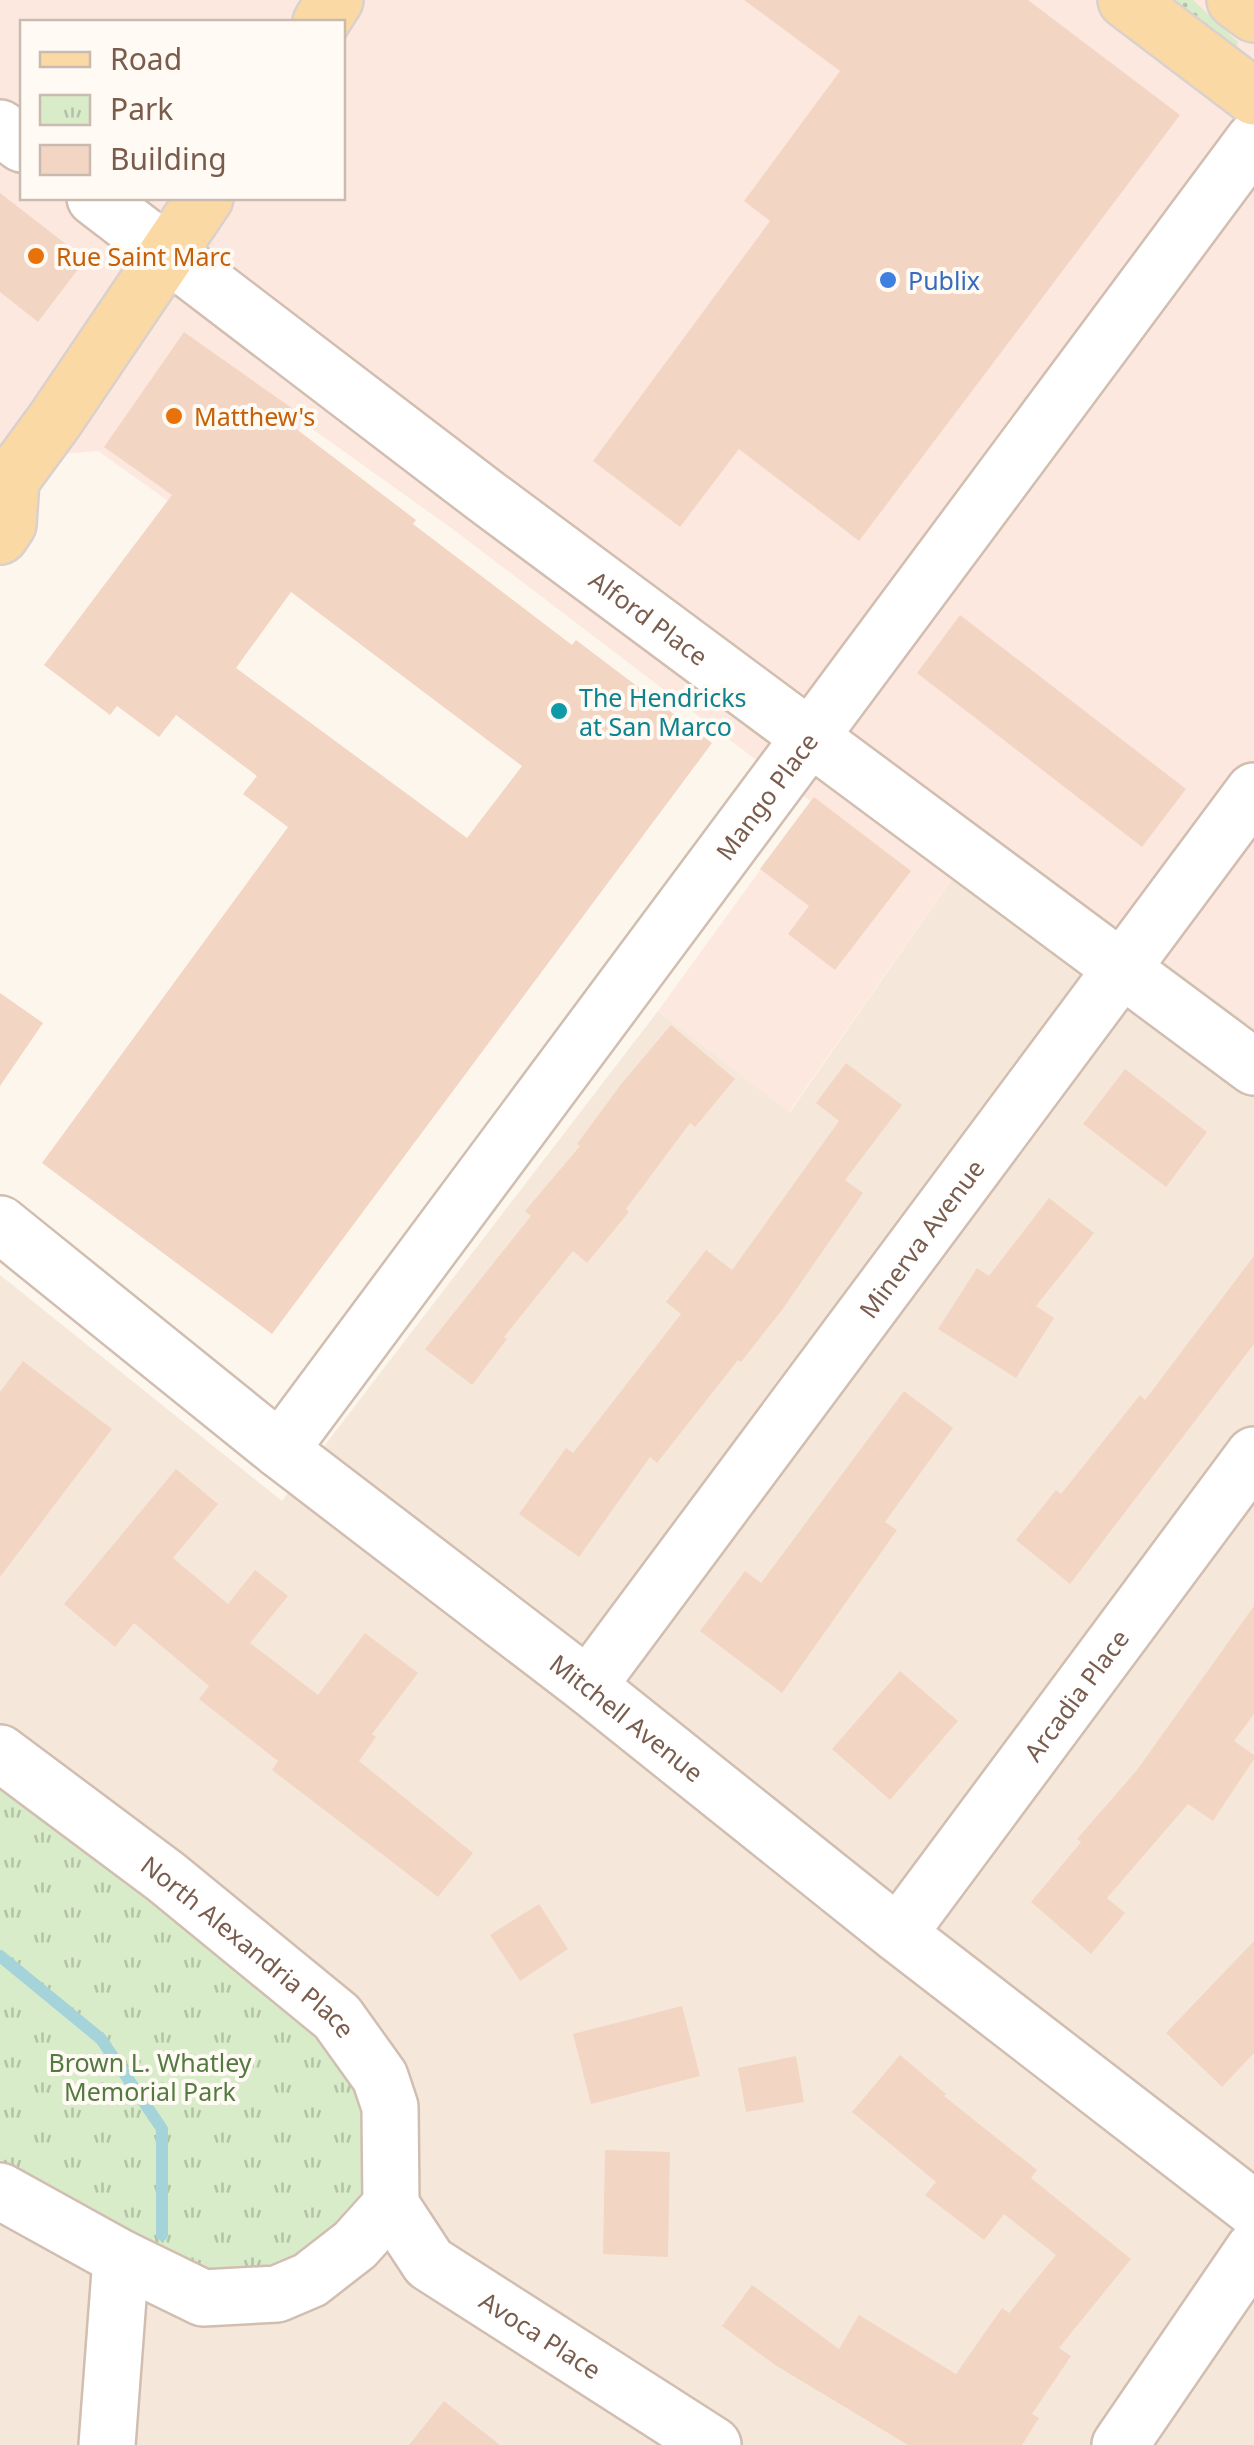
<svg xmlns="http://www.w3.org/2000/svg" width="1254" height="2445" viewBox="0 0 1254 2445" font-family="'Noto Sans',sans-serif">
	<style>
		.residential { fill: #f5e8da }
		.commercial { fill: #fde8e0; fill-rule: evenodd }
		.grass { fill: url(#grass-dots) }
		.park { fill: url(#park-tufts) }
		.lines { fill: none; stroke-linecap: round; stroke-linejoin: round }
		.stream { stroke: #a5d3da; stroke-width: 12 }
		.building { fill: #f3d5c3; fill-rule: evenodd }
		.minor-casing { stroke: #d1beb0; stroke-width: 60 }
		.major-casing { stroke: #dad1cd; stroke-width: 60 }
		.minor { stroke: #fff; stroke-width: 55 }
		.major { stroke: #fbd9a5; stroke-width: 55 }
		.food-dot { fill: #e8710a; stroke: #fffaf3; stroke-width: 4 }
		.shop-dot { fill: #3f7fe0; stroke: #fffaf3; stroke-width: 4 }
		.culture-dot { fill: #0f9aa8; stroke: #fffaf3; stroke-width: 4 }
		.labels { text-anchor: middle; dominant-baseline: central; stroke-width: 8; stroke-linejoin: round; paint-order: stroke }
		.food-label { font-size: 25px; fill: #c56008; stroke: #fffaf3; text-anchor: start }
		.shop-label { font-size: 25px; fill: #366cbe; stroke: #fffaf3; text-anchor: start }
		.street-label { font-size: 25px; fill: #7a5c4d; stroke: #fffaf3 }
		.culture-label { font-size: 25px; fill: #0d838f; stroke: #fffaf3; text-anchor: start }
		.park-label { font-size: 25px; fill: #537a41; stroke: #fffaf3 }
	</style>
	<defs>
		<pattern id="grass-dots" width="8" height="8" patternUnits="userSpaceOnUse" patternTransform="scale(2.5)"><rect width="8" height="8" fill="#d8ecc9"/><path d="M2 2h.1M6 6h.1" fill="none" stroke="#b4c2a5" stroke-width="1.8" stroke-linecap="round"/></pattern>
		<pattern id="park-tufts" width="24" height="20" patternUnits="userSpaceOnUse" patternTransform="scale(2.5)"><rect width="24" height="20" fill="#d8ecc9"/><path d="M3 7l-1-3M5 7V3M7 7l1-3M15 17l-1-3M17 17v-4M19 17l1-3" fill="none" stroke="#b4c2a5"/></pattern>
	</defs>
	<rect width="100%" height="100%" fill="#fdf6ec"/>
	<!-- residential -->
	<path class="residential" d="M986,830l268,197v1418h-1254v-285l174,101 -174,-484v-502l282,226 376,-490 132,101z"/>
	<!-- commercial -->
	<path class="commercial" d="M0,0h1254v1027l-268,-197 -197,282 -131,-101 152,-210 -356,-271 -150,-107 -84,115 -122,-87 -98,8zM22,22h320v176h-320z"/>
	<!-- grass -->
	<path class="grass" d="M1167,0h26l45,42 -1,6 -8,2z"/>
	<!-- park -->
	<path class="park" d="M0,1777l288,220 88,110 1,93 -73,68 -65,11 -65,-18 -174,-101z"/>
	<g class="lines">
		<!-- stream -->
		<path class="stream" d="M0,1956l101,83 61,90v106"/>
	</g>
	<!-- building -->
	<path class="building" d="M744,0h284l152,115 -321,426 -120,-92 -59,78 -87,-66 177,-240 -26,-20 96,-130z
		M0,193l75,58 -7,9 11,8 -41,54 -38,-30z
		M184,332l119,84 -8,12 121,92 -3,4 159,121 4,-5 136,103 -440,591 -230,-171 246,-336 -45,-33 14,-18 -81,-61 -17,22 -42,-31 -7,9 -66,-50 128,-170 -68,-48zM291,592l231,174 -55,72 -231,-170z
		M960,615l226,174 -44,58 -225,-174z
		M814,797l97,74 -76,99 -47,-36 21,-28 -49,-37z
		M0,993l43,30 -43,63z
		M671,1025l64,54 -40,48 -5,-4 -64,86 3,3 -42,51 -14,-12 -69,86 3,2 -35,46 -47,-36 106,-133 -6,-5 55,-65 -3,-2 45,-61z
		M846,1063l56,42 -57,75 18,13 -81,117 -41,52 -3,-2 -81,103 -7,-6 -71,100 -60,-43 47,-66 7,5 108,-139 -15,-12 40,-52 26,20 107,-149 -23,-18z
		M1125,1069l82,63 -41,55 -83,-63z
		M1049,1198l45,35 -58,73 18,12 -38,60 -78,-49 39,-61 12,8z
		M1254,1256v88l-184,240 -54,-44 40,-50 5,4 79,-99 5,5z
		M23,1361l89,68 -112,148v-185z
		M904,1391l49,37 -68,94 12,8 -115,163 -82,-62 45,-60 16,12z
		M176,1469l42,35 -45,54 55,46 27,-34 33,26 -38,47 68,52 47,-62 53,40 -46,61 4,3 -17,24 114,92 -35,44 -166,-127 6,-9 -79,-62 10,-13 -75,-63 -19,24 -51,-43z
		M1254,1606v108l-20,27 20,14v4l-41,62 -25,-17 -81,94 18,15 -34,41 -60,-52 50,-60 -4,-3 60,-69z
		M900,1671l58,50 -68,79 -58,-51z
		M539,1904l29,45 -48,32 -30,-46z
		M1254,1941v112l-32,34 -56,-54z
		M682,2006l18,70 -109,28 -18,-70z
		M900,2055l46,39 -2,2 93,74 -6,8 100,81 -72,89 12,8 -39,58 7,4 -17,27h-114l-133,-80 -53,-39 30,-41 87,64 20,-34 97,59 46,-66 7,5 47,-58 -52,-41 -20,26 -59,-45 11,-13 -84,-70z
		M796,2056l8,46 -58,10 -8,-44z
		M605,2150l65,2 -2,105 -65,-3z
		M444,2401l56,44h-91z"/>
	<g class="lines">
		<!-- minor casing -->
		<g class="minor-casing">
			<g id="minor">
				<path d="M0,128l22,16"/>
				<path id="s1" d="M95,198l393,300 766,569"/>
				<path id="s2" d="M0,1224l280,226 308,236 310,248 356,275"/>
				<path id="s3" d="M280,1450l974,-1310"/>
				<path id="s4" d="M588,1686l666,-895"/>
				<path id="s5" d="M0,1753l166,124 171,140 43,60 10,30 1,98"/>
				<path id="s6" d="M898,1934l356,-479"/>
				<path d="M0,2191l121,67 82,40 74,-4 33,-14 45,-35 36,-40"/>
				<path id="s7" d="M391,2205l38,58 284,182"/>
				<path d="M107,2445l14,-187"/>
				<path d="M1120,2445l134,-196"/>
			</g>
		</g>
		<!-- major casing -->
		<g class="major-casing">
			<path id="major" d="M1126,0l128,97
				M1235,0l19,14
				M321,22l14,-22
				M0,486l11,-6 44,-60 150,-222
				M0,536l8,-12 3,-44"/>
		</g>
		<!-- minor -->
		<use href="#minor" class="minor"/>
		<!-- major -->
		<use href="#major" class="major"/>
	</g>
	<!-- markers -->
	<g class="food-dot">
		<circle cx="36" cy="256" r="10"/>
		<circle cx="174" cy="416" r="10"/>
	</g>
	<circle class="shop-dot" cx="888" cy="280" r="10"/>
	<circle class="culture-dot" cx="559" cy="711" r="10"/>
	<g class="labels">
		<!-- food labels -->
		<g class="food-label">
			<text x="56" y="256">Rue Saint Marc</text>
			<text x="194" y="416">Matthew's</text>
		</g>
		<!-- shop labels -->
		<g class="shop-label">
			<text x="908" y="280">Publix</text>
		</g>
		<!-- street labels -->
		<g class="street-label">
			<text stroke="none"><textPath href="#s1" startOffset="695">Alford Place</textPath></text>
			<text stroke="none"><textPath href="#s3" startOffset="815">Mango Place</textPath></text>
			<text stroke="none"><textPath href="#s4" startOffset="558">Minerva Avenue</textPath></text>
			<text stroke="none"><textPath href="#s6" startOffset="298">Arcadia Place</textPath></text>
			<text stroke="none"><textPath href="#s2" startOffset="798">Mitchell Avenue</textPath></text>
			<text stroke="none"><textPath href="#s5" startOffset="315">North Alexandria Place</textPath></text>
			<text stroke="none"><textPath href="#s7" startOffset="202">Avoca Place</textPath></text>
		</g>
		<!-- culture labels -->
		<g class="culture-label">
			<text x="579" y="697">The Hendricks<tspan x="579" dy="29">at San Marco</tspan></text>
		</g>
		<!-- park labels -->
		<g class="park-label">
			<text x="150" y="2062">Brown L. Whatley<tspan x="150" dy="29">Memorial Park</tspan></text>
		</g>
	</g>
	<!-- legend -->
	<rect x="20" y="20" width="325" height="180" fill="#fffaf3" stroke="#cabbb1" stroke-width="2.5"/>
	<rect x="40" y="52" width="50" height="15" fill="#fbd9a5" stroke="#cabbb1" stroke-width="2.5"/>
	<text x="110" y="70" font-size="30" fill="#7a5c4d">Road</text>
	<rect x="40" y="95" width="50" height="30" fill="url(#park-tufts)" stroke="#cabbb1" stroke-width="2.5"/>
	<text x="110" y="120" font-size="30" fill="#7a5c4d">Park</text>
	<rect x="40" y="145" width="50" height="30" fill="#f3d5c3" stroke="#cabbb1" stroke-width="2.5"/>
	<text x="110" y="170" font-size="30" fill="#7a5c4d">Building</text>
</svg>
